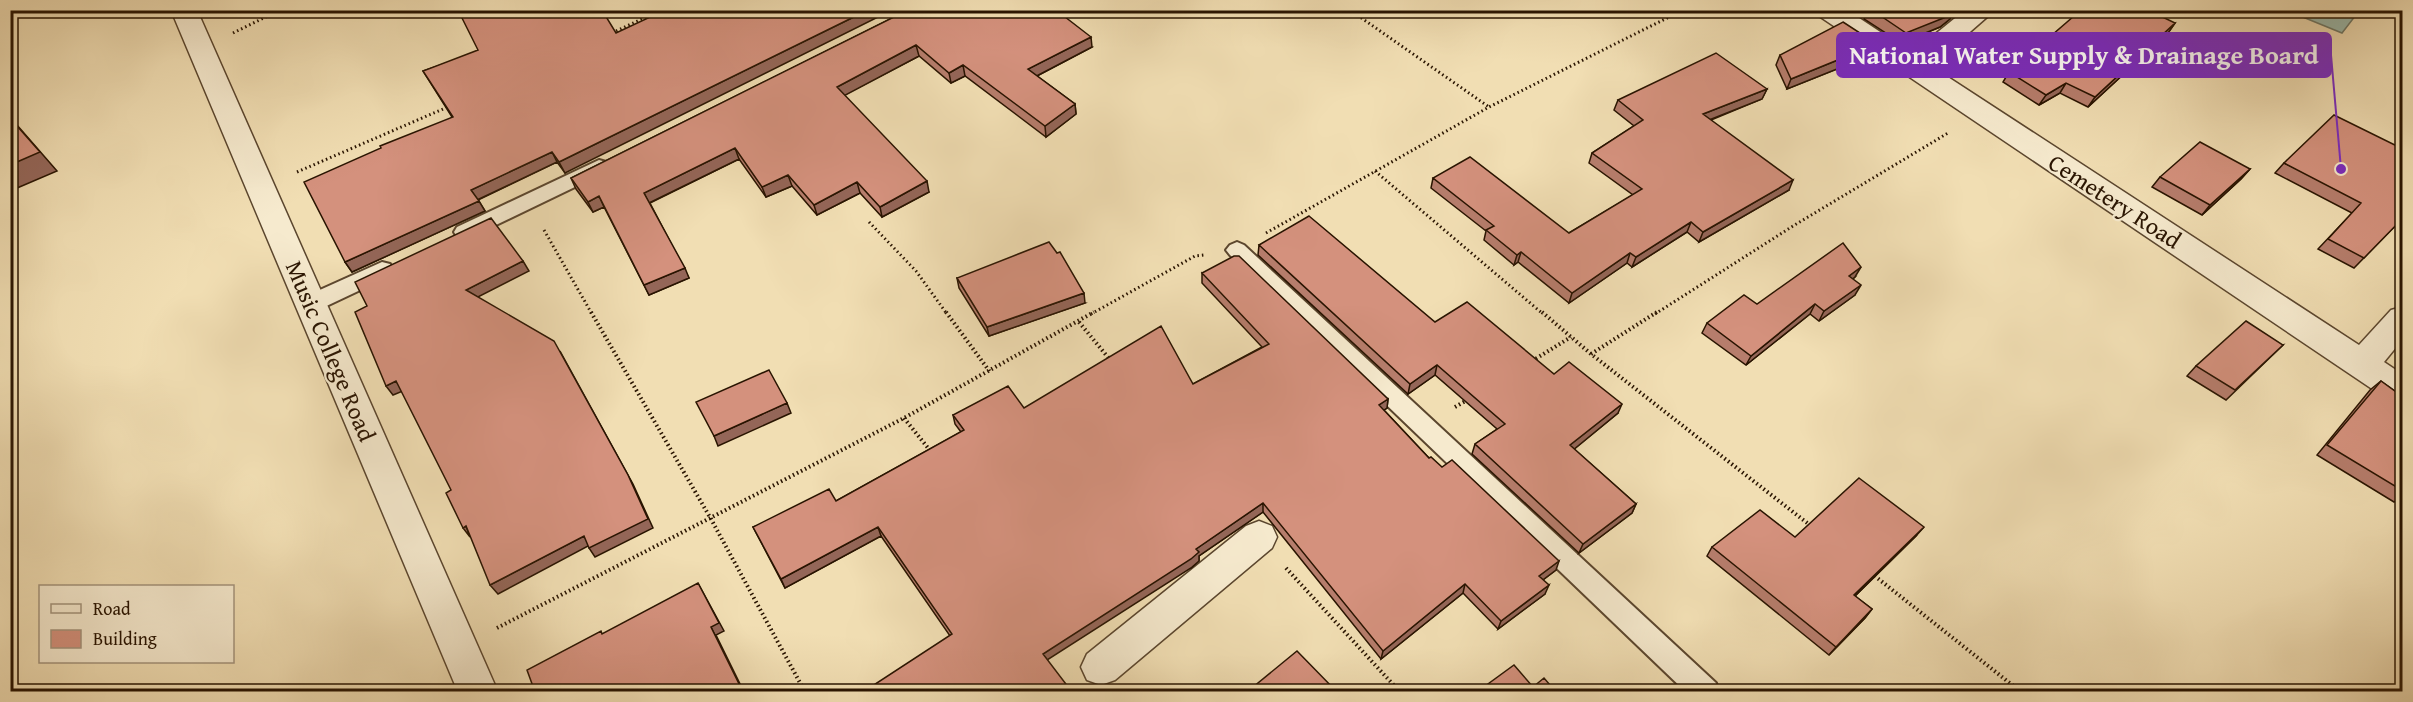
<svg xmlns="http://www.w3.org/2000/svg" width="2413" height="702" viewBox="0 0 2413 702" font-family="'Gentium Book Plus',serif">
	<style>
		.water { fill: #9bbcaf; stroke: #6d7969; stroke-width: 1.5 }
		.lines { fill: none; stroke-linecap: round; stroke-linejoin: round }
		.lane-casing { stroke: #5b462e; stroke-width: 4 }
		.street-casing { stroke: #5b462e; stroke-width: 3 }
		.path-far1 { stroke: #291401; stroke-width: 3; stroke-dasharray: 1.5 3; stroke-linecap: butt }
		.path { stroke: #291401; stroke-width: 4; stroke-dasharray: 1.5 3; stroke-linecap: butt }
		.lane { fill: #f6eace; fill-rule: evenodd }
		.street { fill: #f6eace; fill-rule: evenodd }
		.wall { fill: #b67d6c; stroke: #291401; stroke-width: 1.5 }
		.shaded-wall { fill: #946658; stroke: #291401; stroke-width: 1.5 }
		.building { fill: #d4917d; stroke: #291401; stroke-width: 1.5 }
		.labels { text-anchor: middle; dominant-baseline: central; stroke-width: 4.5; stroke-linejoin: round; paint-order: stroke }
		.street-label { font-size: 24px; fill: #291401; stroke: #f6eace }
		.leader { fill: none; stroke: #7b2cbf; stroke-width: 2 }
		.callout-dot { fill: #7b2cbf; stroke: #f6eace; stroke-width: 2 }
		.callout { fill: #7b2cbf; stroke: #7b2cbf; stroke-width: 2 }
		.callout-label { font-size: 26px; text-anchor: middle; font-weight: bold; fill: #fff }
	</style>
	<rect width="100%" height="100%" fill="#f1deb3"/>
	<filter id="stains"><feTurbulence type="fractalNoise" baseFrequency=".00333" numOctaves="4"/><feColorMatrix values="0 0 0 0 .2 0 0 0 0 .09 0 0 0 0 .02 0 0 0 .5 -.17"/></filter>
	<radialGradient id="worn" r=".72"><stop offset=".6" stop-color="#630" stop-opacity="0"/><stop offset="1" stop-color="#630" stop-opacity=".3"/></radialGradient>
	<!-- water -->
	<path class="water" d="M2288,11l71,-1v1l-17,22z"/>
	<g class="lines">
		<!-- lane casing -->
		<g class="lane-casing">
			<path id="lane" d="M599,160l7,2 3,5 -3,5 -135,65 -7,3 -7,-3 -3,-5 3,-5z
				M1237,242l7,3 472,438 3,9h-33l-456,-437 -4,-5 4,-5z
				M382,262l8,2 3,6 -3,6 -72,34 -8,2 -8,-2 -3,-6 3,-6z"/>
		</g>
		<!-- street casing -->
		<g class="street-casing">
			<path id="street" d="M171,10h26l301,682h-40z
				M1815,10h32l65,43 53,-43h30l-64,56 428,279 32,-35 11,-3v33l-18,22 18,12v30l-12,-3 -571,-385z
				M1259,521l13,5 5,11 -5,11 -157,132 -14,5 -14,-5 -6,-13 6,-13 159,-128z"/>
		</g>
		<!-- path-far1 -->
		<path class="path-far1" d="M1350,10l139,97
			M233,33l47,-23
			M612,33l49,-23
			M1375,171l168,143
			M297,172l153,-66
			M869,222l47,49 31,43
			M544,230l48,84
			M1266,233l223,-126 194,-97
			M1091,314l104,-58 9,-1
			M1655,314l138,-88 155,-93"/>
		<!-- path -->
		<path class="path" d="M591,312l120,207 94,173
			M946,312l44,60
			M1542,312l49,42 220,172
			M1079,322l32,39
			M1591,354l66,-42
			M1532,361l39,-24
			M1455,407l14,-8
			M904,418l28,35
			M1286,568l114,124
			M1871,573l150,119
			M497,628l407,-210 190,-106"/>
		<!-- lane -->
		<use href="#lane" class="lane"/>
		<!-- street -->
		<use href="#street" class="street"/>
	</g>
	<!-- wall -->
	<path class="wall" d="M602,10l-37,163 -8,-11 -79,38 7,11 -133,61 -7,-10 107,-145 -29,-46z
		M908,10l184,37 -55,29 38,28 1,10 -30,23 -81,-61 -14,7 -32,-27 -75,39 85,97 -47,25 -22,-24 -43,22 -25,-29 -26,11 -27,-38 -89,44 39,75 -40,17 -45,-88 -11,5 -17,-23 -5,-11z
		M1868,10h87l-5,9 -10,8 -39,16 -37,-24z
		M2175,23l-7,10 -80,74 -28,-14 -21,12 -36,-23 6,-10z
		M1780,55h92l-85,34 -11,-24z
		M1767,89l-5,10 -51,21 78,70 -90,52 -12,-10 -55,35 -5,-4 -58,40 -51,-41 -4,3 -30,-25 2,-9 -55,-43 2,-10 136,55 64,-38 -44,-32 3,-10 42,-27 -20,-16 4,-10z
		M2284,163l119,55 -49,50 -36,-19 34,-36 -77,-40z
		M2250,169l-9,10 -39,36 -50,-28 8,-10z
		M1259,245l295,129 64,39 -44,36 62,55 -4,9 -53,40 -107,-99 3,-10 22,-15 -62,-54 -27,19 -150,-139z
		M1202,273l186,126 -1,9 -3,2 45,48 127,112 -13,10 2,14 -47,35 -35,-36 -82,66 -118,-147 -64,44v5l-8,7 -241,68 -69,-100 -96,52 -32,-61 83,-26 125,-69 -6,-8 -2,-9 71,-7 169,-24 69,-37 -60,-64z
		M1855,277l-2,2 2,16 -36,26 -9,-7 -64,51 -44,-32 5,-10 50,-19z
		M957,278l128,25 -96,33 -30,-48z
		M2283,345l-57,55 -39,-24 9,-10z
		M2381,381l22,16v98l-9,7 -77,-47 53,-65z
		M1916,536l-61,60 17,13 -7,9 -36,37 -122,-99 5,-9 83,-10z"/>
	<!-- shaded-wall -->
	<path class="shaded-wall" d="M868,10h24l-327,163 -6,-11z
		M1954,10h1l-5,9 -10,8 -39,16 5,-10z
		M2175,23l-7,10 -80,74 7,-10z
		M1091,37l1,10 -63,33 -1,-11z
		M1877,44l-5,11 -85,34 4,-10z
		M916,45l3,11 -79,42 -3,-11z
		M963,65l2,11 -14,7 -2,-10z
		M2066,83l-6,10 -21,12 7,-10z
		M1767,89l-5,10 -63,25 4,-10z
		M1075,104l1,10 -30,23 -1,-11z
		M10,117l47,54 -47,20z
		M735,148l4,11 -90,44 -5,-10z
		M552,152l5,10 -80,38 -6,-10z
		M2250,169l-9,10 -39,36 8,-10z
		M788,175l4,11 -26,11 -4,-10z
		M1793,180l-4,10 -90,52 4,-10z
		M927,181l2,11 -47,25 -2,-10z
		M857,182l3,11 -43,22 -3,-10z
		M599,196l5,11 -11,5 -5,-10z
		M479,201l6,10 -133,61 -7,-10z
		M1691,222l-4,10 -55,35 4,-10z
		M1521,252l-3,10 -4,3 3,-10z
		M1630,253l-3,10 -58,40 3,-10z
		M523,261l6,10 -57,29 -6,-10z
		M1861,267l-6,10 -11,9 5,-10z
		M685,268l4,10 -40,17 -5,-10z
		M1861,285l-6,10 -36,26 5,-10z
		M1084,293l1,10 -96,33 -2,-9z
		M1815,304l-5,10 -64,51 5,-9z
		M560,351l73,133 20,44 -58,29 -6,-9z
		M1437,365l-2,10 -27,19 2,-10z
		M396,381l7,10 -10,4 -7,-9z
		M1388,399l-1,9 -10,7 2,-10z
		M787,403l4,10 -73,33 -4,-10z
		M1622,404l-4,9 -51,42 3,-10z
		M1263,503v9l-64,44v5l-8,7 -147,94 -1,-8z
		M1636,504l-4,9 -53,40 4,-9z
		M466,526l4,11 -7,-9z
		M878,527l3,9 -96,52 -4,-9z
		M1924,527l-8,9 -69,68 7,-9z
		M584,536l6,9 -92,49 -8,-9z
		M1559,561l-3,9 -20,15 3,-9z
		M698,583l26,48 -8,4 28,57h-1l-32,-65z
		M1465,584l-2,9 -82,66 2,-8z
		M1549,585l-4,9 -47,35 3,-8z
		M1872,609l-7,9 -36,37 7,-8z"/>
	<!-- building -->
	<path class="building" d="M458,10h144l14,23 49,-23h203l-309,152 -7,-10 -81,38 8,11 -134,61 -41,-80 77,-34 -1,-2 73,-29 -30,-46 55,-21z
		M908,10h148l35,27 -63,32 47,35 -30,22 -82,-61 -14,8 -33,-28 -79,42 90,94 -47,26 -23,-25 -43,23 -26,-30 -26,12 -27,-39 -91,45 41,75 -41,17 -45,-89 -11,6 -17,-24z
		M1872,10h82l-8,7 -40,16z
		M2081,10h67l27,13 -80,74 -29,-14 -20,12 -37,-23z
		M1843,22l34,22 -86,35 -11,-24z
		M1716,53l51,36 -64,25 90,66 -90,52 -12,-10 -55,35 -6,-4 -58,40 -51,-41 -4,3 -31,-25 8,-4 -61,-48 37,-21 99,76 73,-44 -50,-36 51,-33 -25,-20z
		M2334,115l69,34v69l-39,40 -36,-19 33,-36 -77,-40z
		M10,118l30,34 -30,13z
		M2200,142l50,27 -40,36 -50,-28z
		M1309,216l126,106 32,-20 87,72 15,-12 53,42 -52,41 66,59 -53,40 -108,-100 30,-20 -68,-59 -27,19 -151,-139z
		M491,218l32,43 -57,29 88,51 74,134 20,44 -59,29 -5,-12 -94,49 -24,-59 -3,2 -17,-35 5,-3 -55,-109 -10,5 -31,-74 12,-6 -12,-24z
		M1049,242l8,11 3,-1 24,41 -97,34 -30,-49z
		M1843,243l18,24 -12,9 12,9 -37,26 -9,-7 -64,52 -44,-33 37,-28 13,9z
		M1234,256h5l149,143 -9,6 50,53 2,-1 11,10 10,-7 107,101 -20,15 10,9 -48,36 -36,-37 -82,67 -120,-148 -67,46 3,3 -8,7 -148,95 29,38h-209l89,-58 -74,-107 -97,52 -28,-52 76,-38 7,12 128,-71 -11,-15 55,-29 16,22 137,-82 32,58 76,-40 -67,-71z
		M2246,321l37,24 -48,45 -39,-24z
		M769,370l18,33 -73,33 -18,-34z
		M2381,381l22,16v94l-76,-46z
		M1859,478l65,49 -70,68 18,14 -36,38 -124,-100 48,-37 35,27z
		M698,583l21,40 -8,4 32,65h-208l-8,-22 74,-39 1,3z
		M1297,651l40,41h-90z
		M1514,665l19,22 11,-9 12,14h-79z
		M1640,685l6,7h-13z"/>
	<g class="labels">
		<!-- street labels -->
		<g class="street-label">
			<text transform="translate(2115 201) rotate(33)">Cemetery Road</text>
			<text transform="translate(331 351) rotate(67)">Music College Road</text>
		</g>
	</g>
	<!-- callouts -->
	<path class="leader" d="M2341 169L2331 55"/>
	<circle class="callout-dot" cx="2341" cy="169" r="6"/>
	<rect class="callout" x="1837" y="33" width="494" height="44" rx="6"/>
	<g class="callout-label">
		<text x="2084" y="64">National Water Supply &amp; Drainage Board</text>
	</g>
	<!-- margin -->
	<rect width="2413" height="702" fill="none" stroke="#f1deb3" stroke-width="36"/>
	<rect x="12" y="12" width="2389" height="678" fill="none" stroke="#291401" stroke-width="3"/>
	<rect x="18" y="18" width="2377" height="666" fill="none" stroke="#291401" stroke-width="1.5"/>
	<!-- legend -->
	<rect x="39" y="585" width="195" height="78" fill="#f6eace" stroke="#a4947c" stroke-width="1.5"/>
	<rect x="51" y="604" width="30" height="9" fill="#f6eace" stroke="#a4947c" stroke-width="1.5"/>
	<text x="93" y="615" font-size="18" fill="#291401">Road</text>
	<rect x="51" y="630" width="30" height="18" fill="#d4917d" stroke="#a4947c" stroke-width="1.5"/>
	<text x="93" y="645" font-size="18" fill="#291401">Building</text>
	<rect width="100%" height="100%" filter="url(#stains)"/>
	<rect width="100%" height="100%" fill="url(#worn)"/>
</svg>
